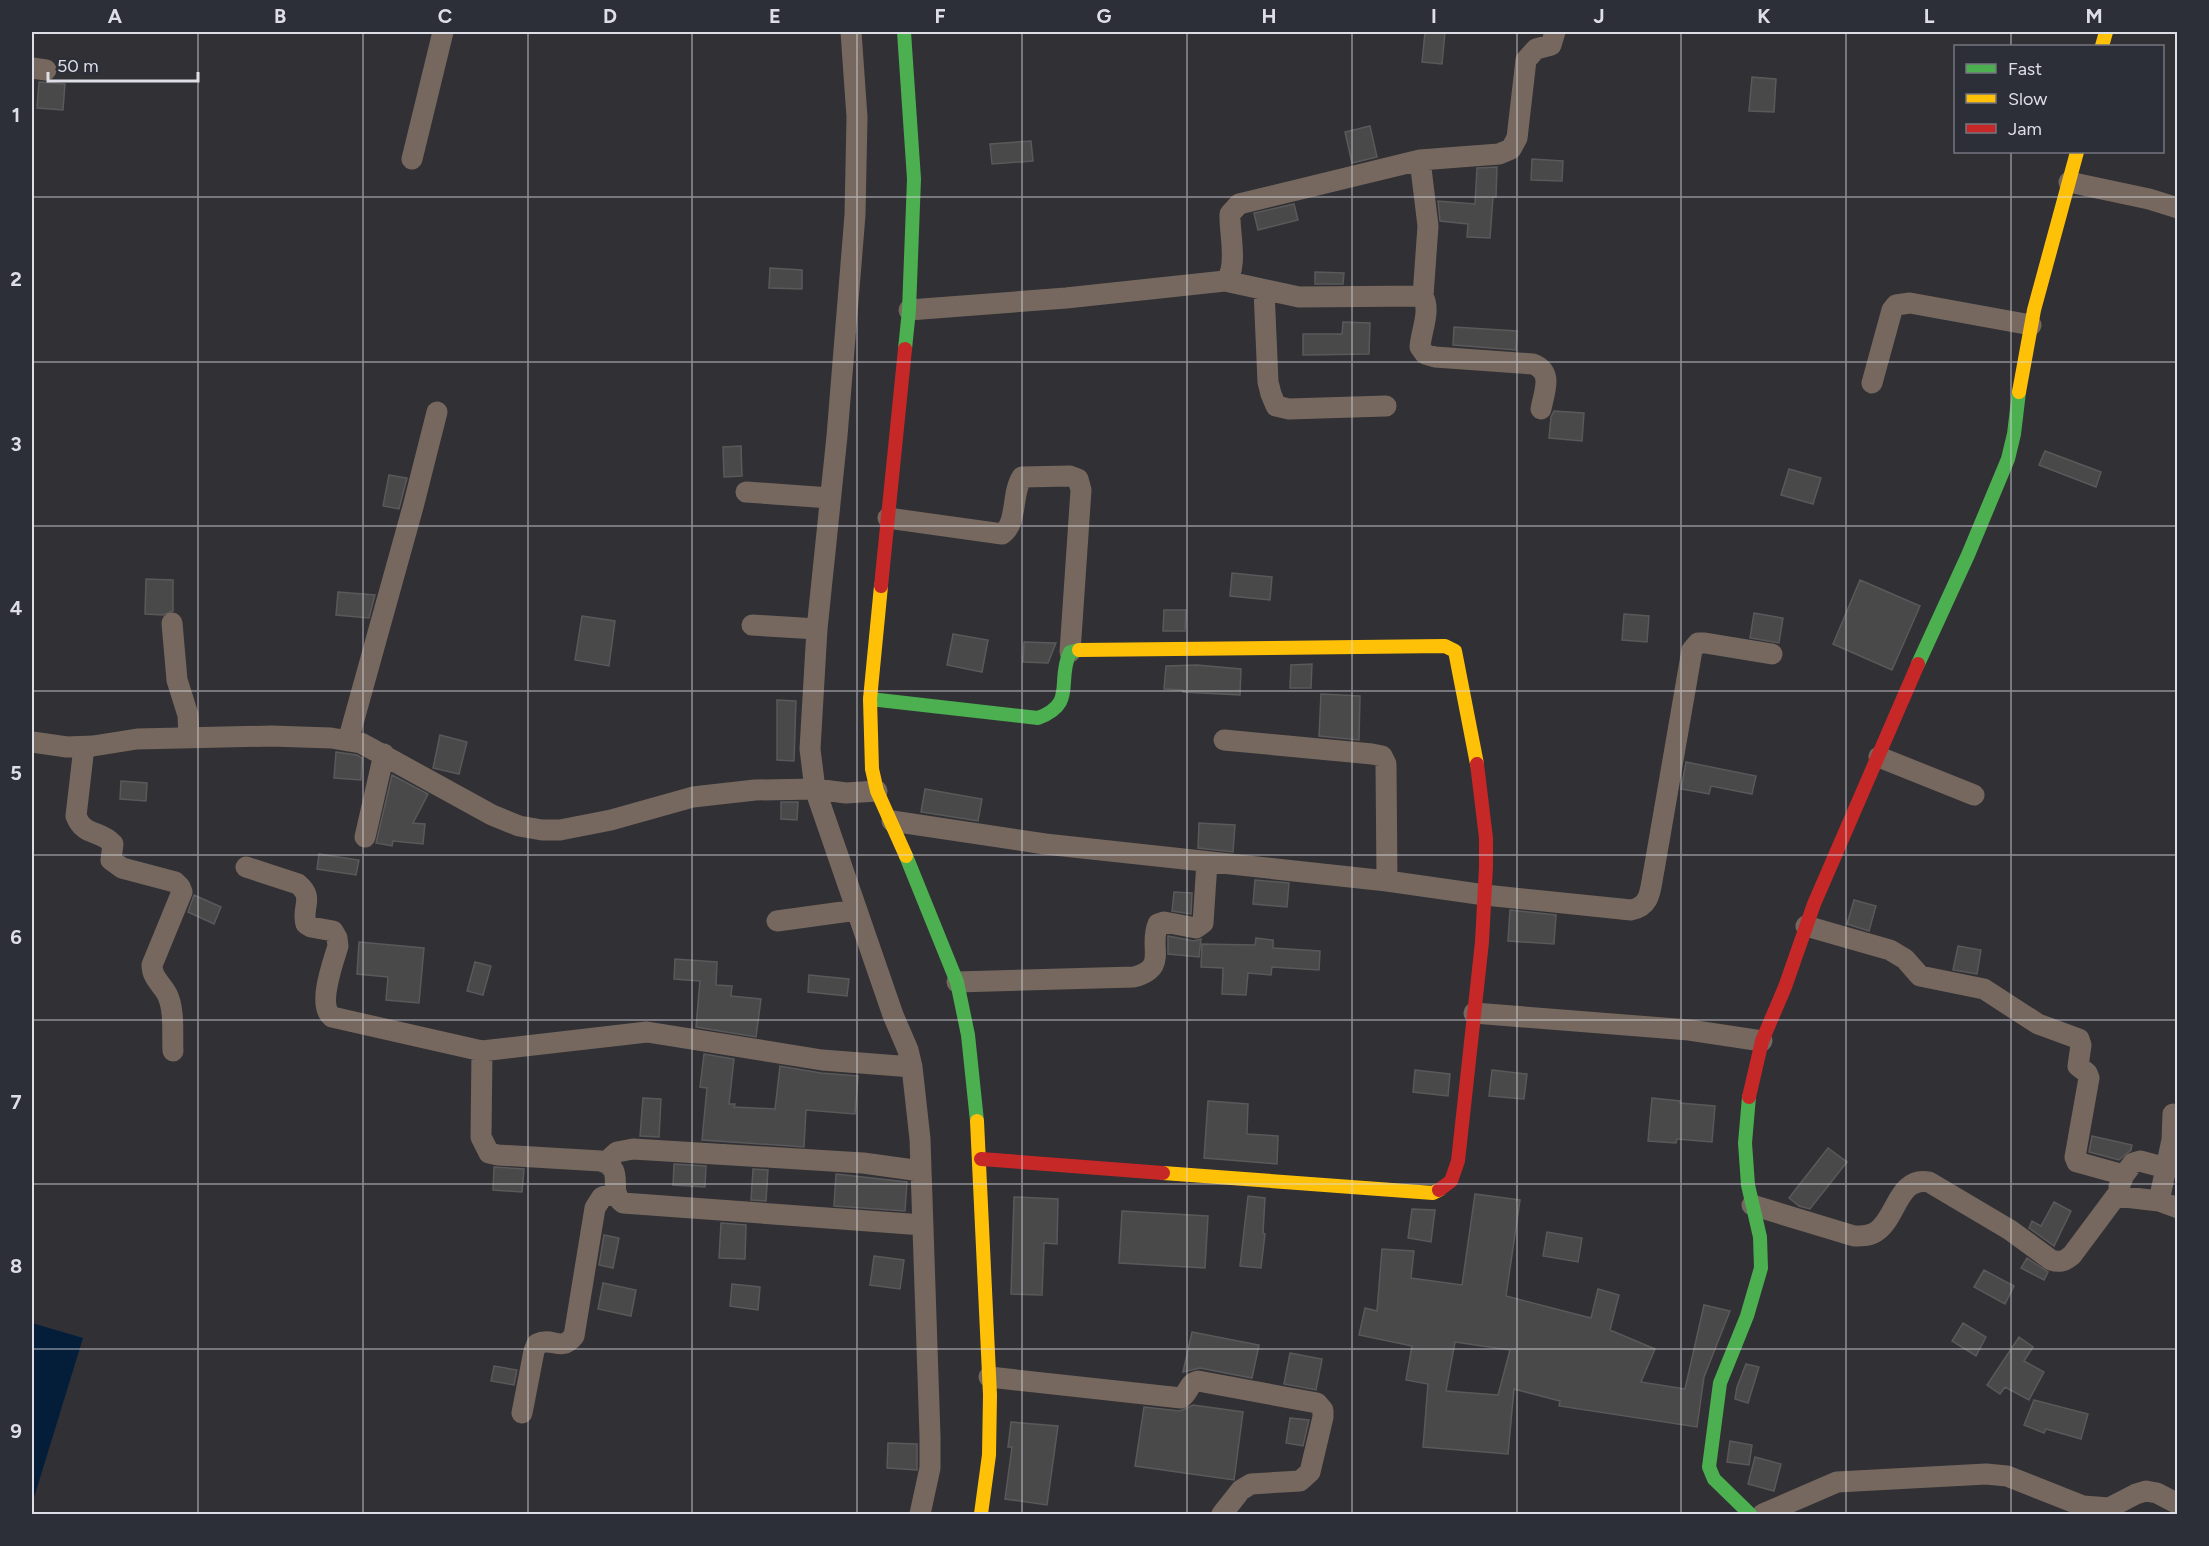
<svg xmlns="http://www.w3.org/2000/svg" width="2209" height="1546" viewBox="0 0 2209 1546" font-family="Figtree,sans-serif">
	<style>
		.water { fill: #041e39 }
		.building { fill: #4a494a; stroke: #5a5859; stroke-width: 1.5; fill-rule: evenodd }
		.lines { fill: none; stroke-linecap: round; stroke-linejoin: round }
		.street { stroke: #76685e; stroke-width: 21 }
		.fast { stroke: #4caf50; stroke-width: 14 }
		.slow { stroke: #ffc107; stroke-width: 14 }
		.jam { stroke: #c62828; stroke-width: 14 }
		.grid { fill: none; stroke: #dedfe6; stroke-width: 1.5; stroke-opacity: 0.55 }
		.neatline { fill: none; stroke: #dedfe6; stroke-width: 2 }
		.grid-label { font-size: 20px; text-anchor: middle; font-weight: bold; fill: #dedfe6 }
	</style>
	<rect width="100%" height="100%" fill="#303035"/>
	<!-- water -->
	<path class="water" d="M32,1323l51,15 -51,166z"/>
	<!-- building -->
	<path class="building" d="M1425,32h20l-3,32 -20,-2z
		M1752,77l24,2 -2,33 -25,-1z
		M39,82l26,2 -2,26 -26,-2z
		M1370,126l7,31 -25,6 -7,-31z
		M1031,141l2,20 -41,3 -2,-20z
		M1532,159l31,2 -1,20 -31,-1z
		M1497,167l-1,30h-3l-3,41 -23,-1 1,-13 -28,-3 -2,-20 37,3 2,-36z
		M1294,204l4,16 -40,10 -4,-17z
		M770,268l32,2v19l-33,-1z
		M1315,272l29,1 -1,11h-28z
		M1343,322l27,1 -1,31 -66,1v-21h39z
		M1454,327l63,4 -1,19 -63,-5z
		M1554,411l30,2 -2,28 -33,-3 2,-21z
		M741,446l1,30 -18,1 -1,-30z
		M2045,451l56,21 -5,15 -57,-22z
		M1789,469l32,9 -8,26 -32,-9z
		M389,475l18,3 -8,31 -16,-3z
		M1232,573l40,4 -2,23 -40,-4z
		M146,579l27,1v31l-10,4 -18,-1z
		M1860,580l60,26 -28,64 -59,-26z
		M338,592l37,3 -6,23 -33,-3z
		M1164,610h22l-1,21h-22z
		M1754,613l29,5 -4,25 -29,-5z
		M1624,614l25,2 -2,26 -25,-2z
		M582,616l33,5 -6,45 -34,-6z
		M953,634l35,6 -6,32 -35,-7z
		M1024,642l32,1 -8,20 -25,-1z
		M1312,664l-1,24h-21l1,-23z
		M1197,665l44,4 -1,26 -57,-3v-2l-19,-1 2,-23z
		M1321,694l39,2 -1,44 -40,-4z
		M777,700l19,1 -2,60 -17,-1z
		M440,735l27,7 -8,32 -26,-6z
		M336,752l21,3 5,3 -1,22 -27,-2z
		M1686,762l70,14 -4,18 -41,-8 -2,8 -28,-5z
		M392,775l36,19 -15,29 12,1 -2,20 -30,-3 -1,5 -16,-3z
		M121,781l26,2 -1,18 -26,-2z
		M925,789l57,10 -4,22 -57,-9z
		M781,802h17l-1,18 -16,-1z
		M1199,823l36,2 -2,27 -35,-4z
		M319,854l40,6 -3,15 -39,-6z
		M1255,880l34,3 -2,24 -34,-3z
		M1174,892l18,1 -1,21 -19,-3z
		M194,895l27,12 -7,17 -26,-12z
		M1854,900l22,6 -7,25 -22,-7z
		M1510,910l46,5 -2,29 -46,-3z
		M1168,936l26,5 7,-2 -2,18 -31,-3z
		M1256,938l17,2v8l47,3 -1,19 -47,-3 -1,8 -23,-2 -2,22 -24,-1 1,-26 -22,-1 1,-23 53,1z
		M359,942l65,6 -5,55 -33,-3 2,-23 -31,-3z
		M1958,946l23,4 -4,24 -24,-4z
		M675,959l42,3 -1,23 16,1 -1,10 30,3 -5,38 -60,-10 4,-46 -26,-2z
		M475,962l16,4 -8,29 -16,-4z
		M809,975l40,4 -2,17 -39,-4z
		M704,1054l30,5 -5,45h6l-1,3 41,2 5,-43 41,7 37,3 -3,38 -49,-4 -2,37 -102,-7 5,-52 -7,-1z
		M1415,1070l35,4 -2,22 -35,-4z
		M1492,1070l35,4 -3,25 -35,-3z
		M643,1098l18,1 -2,38 -19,-1z
		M1652,1098l28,3v2l35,3 -3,36 -35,-3 -1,4 -28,-2z
		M1208,1101l40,3 -1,30 31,2 -1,28 -73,-6z
		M2092,1136l40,9 -1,5 -12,10 -30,-8z
		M1828,1148l19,14 -37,47 -11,-3 -10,-8z
		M674,1164l32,2 -1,21 -32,-2z
		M494,1167l30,2 -2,23 -29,-2z
		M753,1169l15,1 -2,31 -15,-1z
		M836,1174l71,8 -2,29 -71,-5z
		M1475,1194l45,6 -14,96 85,22 7,-29 21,6 -9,35 45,19 -14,33 44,7 19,-84 26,6 -26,66 -7,50 -138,-21 1,-5 -46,-12 -6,65 -85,-7 5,-63 -22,-4 6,-34 -53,-11 6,-27 12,3 5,-62 32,2 -3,27 51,7zM1455,1342l55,8 -12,45 -52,-4z
		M1248,1196l17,2 -2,35 2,1 -4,34 -21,-2z
		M1014,1197l44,2 -1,45 -13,-1 -2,52 -31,-1z
		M2054,1202l17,9 -17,35 -25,-18 3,-7 9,5z
		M1412,1209l23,1 -4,32 -23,-4z
		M1122,1211l86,5 -3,52 -86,-5z
		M721,1223l25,2 -1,34 -26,-1z
		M1547,1232l35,6 -4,24 -35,-6z
		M604,1235l15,3 -6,30 -14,-3z
		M874,1256l30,4 -4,29 -30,-4z
		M2027,1258l21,14 -4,8 -23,-12z
		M1984,1270l30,16 -9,18 -31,-17z
		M603,1283l33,7 -5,26 -33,-7z
		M732,1284l28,3 -2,23 -28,-4z
		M1963,1323l23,14 -10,19 -24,-15z
		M1192,1332l67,13 -7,33 -52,-10 -17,4z
		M2019,1337l14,10 -9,14 20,11 -15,28 -24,-13 -5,7 -13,-9z
		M1290,1353l32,6 -6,31 -32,-6z
		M1746,1364l13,3 -11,36 -13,-4 2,-12z
		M494,1366l23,4 -3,15 -23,-4z
		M2034,1400l54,14 -7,25 -35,-10 -2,4 -20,-8z
		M1193,1405l50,7 -9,68 -99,-14 9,-59 36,4z
		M1290,1418l19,2 -6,26 -17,-3z
		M1011,1422l47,4 -11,79 -42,-6 7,-52h-4z
		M1730,1441l22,4 -3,20 -22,-3z
		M888,1443l29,1v26l-30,-2z
		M1755,1457l26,7 -7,27 -26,-7z"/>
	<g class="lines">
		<!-- street -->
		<path class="street" d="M851,32l6,85 -2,98 -18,221 -20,193 -7,120 5,40 78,226 15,35 4,17 8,72 10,297v32l-10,46
			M32,68l14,2
			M412,159l31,-127
			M1420,160l8,66 -5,70
			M2069,182l80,17 29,9
			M1225,281l74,16 124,-1c8,15 -2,35 -3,51l5,7 10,3 98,7c21,8 11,28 8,45
			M1264,290l4,92 3,12 5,12 13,3 97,-3
			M909,310l157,-12 159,-17c14,-12 4,-49 5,-67l9,-10 181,-44 79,-6 12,-5 6,-11 9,-78 10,-11 15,-4 4,-13
			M1872,383l20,-73 4,-5 14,-2 121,22
			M746,492l84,6
			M888,518l114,16c16,-11 9,-40 20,-57l48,-1 8,3 3,11 -11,162
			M172,623l5,57 11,35 1,23
			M752,625l65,4
			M1224,740l148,14 10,2 4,8 1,117
			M348,741l65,-234 24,-95
			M32,742l35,5 26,-1 44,-7 134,-3 60,2 30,5 131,72 27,11 23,4h18l51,-10 82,-23 62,-7 60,-1 31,4 31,-2
			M84,747l-8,69c8,21 24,13 37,28l-2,16 11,8 53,14 5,5 2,5 -30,73c0,13 9,18 15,29 8,16 5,40 6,57
			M1879,757l95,38
			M892,821l153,23 342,37 98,14 146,15c21,-4 19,-22 23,-40l38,-220 6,-7h7l67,11
			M365,837l19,-83
			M246,867l52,17c17,14 3,23 8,40l5,3 22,4 4,7 1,8c-5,17 -21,59 -6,71l150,34
			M777,921l80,-11
			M1806,926l84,24 15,9 15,17 64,13 54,35 41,15 2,6 -3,21 9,7 2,5 -14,79 2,5 47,13
			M957,982l177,-5c35,-10 14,-29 24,-53l6,-2 32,6 7,-5 4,-61
			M1474,1013l215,17 73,11
			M912,1067l-90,-7 -175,-28 -165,19 -1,86 8,16 9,2 103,6c26,9 5,29 22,42l300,22
			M605,1163l12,-11 16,-3 230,14 58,8
			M2119,1187l5,-12 9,-12 7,-2 26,7
			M2159,1201l13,-61 1,-26
			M1752,1205l102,31c8,0 17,0 23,-5 20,-14 21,-55 52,-49l81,48 41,30c9,3 14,1 21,-5l44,-59 43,5 19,7
			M989,1377l192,21c8,-5 7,-15 17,-17l119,22 6,7v7l-13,55 -10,9 -49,3 -10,6 -19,24
			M522,1413l12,-62 3,-7c16,-8 23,9 37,-8l21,-128 7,-11 14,-4
			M1763,1514l74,-32 149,-8 21,2 76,30 26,2 27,-14 10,-3 11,2 21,11"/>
		<!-- fast -->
		<path class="fast" d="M904,32l10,147 -5,131 -4,39
			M1918,664l50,-109 40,-96 6,-25 5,-42
			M870,699l168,19c39,-15 18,-36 32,-66l9,-2
			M906,856l51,126 11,53 9,86
			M1749,1097l-4,46 3,42 12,52 1,31 -14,48 -27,67 -11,84 5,12 36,35"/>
		<!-- slow -->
		<path class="slow" d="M2102,46l4,-14
			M2019,392l15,-82 43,-158
			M881,586l-11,113 2,70 5,22 29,65
			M1079,650l366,-4 10,5 22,113
			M977,1121l13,274 -1,60 -8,59
			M1163,1173l270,20 6,-3"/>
		<!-- jam -->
		<path class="jam" d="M881,586l24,-237
			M1749,1097l13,-56 23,-54 29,-83 104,-240
			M981,1159l182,14
			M1439,1190l12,-9 7,-20 24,-219 4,-75v-29l-9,-74"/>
	</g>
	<!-- grid -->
	<path class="grid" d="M198,32v1482M363,32v1482M528,32v1482M692,32v1482M857,32v1482M1022,32v1482M1187,32v1482M1352,32v1482M1517,32v1482M1681,32v1482M1846,32v1482M2011,32v14M2011,152v1362M32,197h2146M32,362h2146M32,526h2146M32,691h2146M32,855h2146M32,1020h2146M32,1184h2146M32,1349h2146"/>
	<!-- border -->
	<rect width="2209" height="1546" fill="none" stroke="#2d2f38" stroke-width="66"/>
	<!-- legend -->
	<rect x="1954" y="45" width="210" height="108" fill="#2d2f38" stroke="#74757e" stroke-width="1.5"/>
	<rect x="1966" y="64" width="30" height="9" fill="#4caf50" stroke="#74757e" stroke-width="1.5"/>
	<text x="2008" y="75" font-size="18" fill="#dedfe6">Fast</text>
	<rect x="1966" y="94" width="30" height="9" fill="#ffc107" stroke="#74757e" stroke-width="1.5"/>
	<text x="2008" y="105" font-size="18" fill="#dedfe6">Slow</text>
	<rect x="1966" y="124" width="30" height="9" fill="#c62828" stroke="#74757e" stroke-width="1.5"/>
	<text x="2008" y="135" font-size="18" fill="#dedfe6">Jam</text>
	<!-- scale -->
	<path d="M48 72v9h150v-9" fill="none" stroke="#dedfe6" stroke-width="3"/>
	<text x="57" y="72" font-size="18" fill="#dedfe6" stroke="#2d2f38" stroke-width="4.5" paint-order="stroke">50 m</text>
	<rect x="33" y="33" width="2143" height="1480" class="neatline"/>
	<g class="grid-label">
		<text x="115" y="23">A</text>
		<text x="280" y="23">B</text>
		<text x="445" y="23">C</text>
		<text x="610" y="23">D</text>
		<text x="775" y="23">E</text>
		<text x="940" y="23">F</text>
		<text x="1104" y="23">G</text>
		<text x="1269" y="23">H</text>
		<text x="1434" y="23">I</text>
		<text x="1599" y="23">J</text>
		<text x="1764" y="23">K</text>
		<text x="1929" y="23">L</text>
		<text x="2094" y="23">M</text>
		<text x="16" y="122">1</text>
		<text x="16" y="286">2</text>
		<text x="16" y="451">3</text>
		<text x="16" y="615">4</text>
		<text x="16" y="780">5</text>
		<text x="16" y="944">6</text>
		<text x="16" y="1109">7</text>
		<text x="16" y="1273">8</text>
		<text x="16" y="1438">9</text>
	</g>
</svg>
